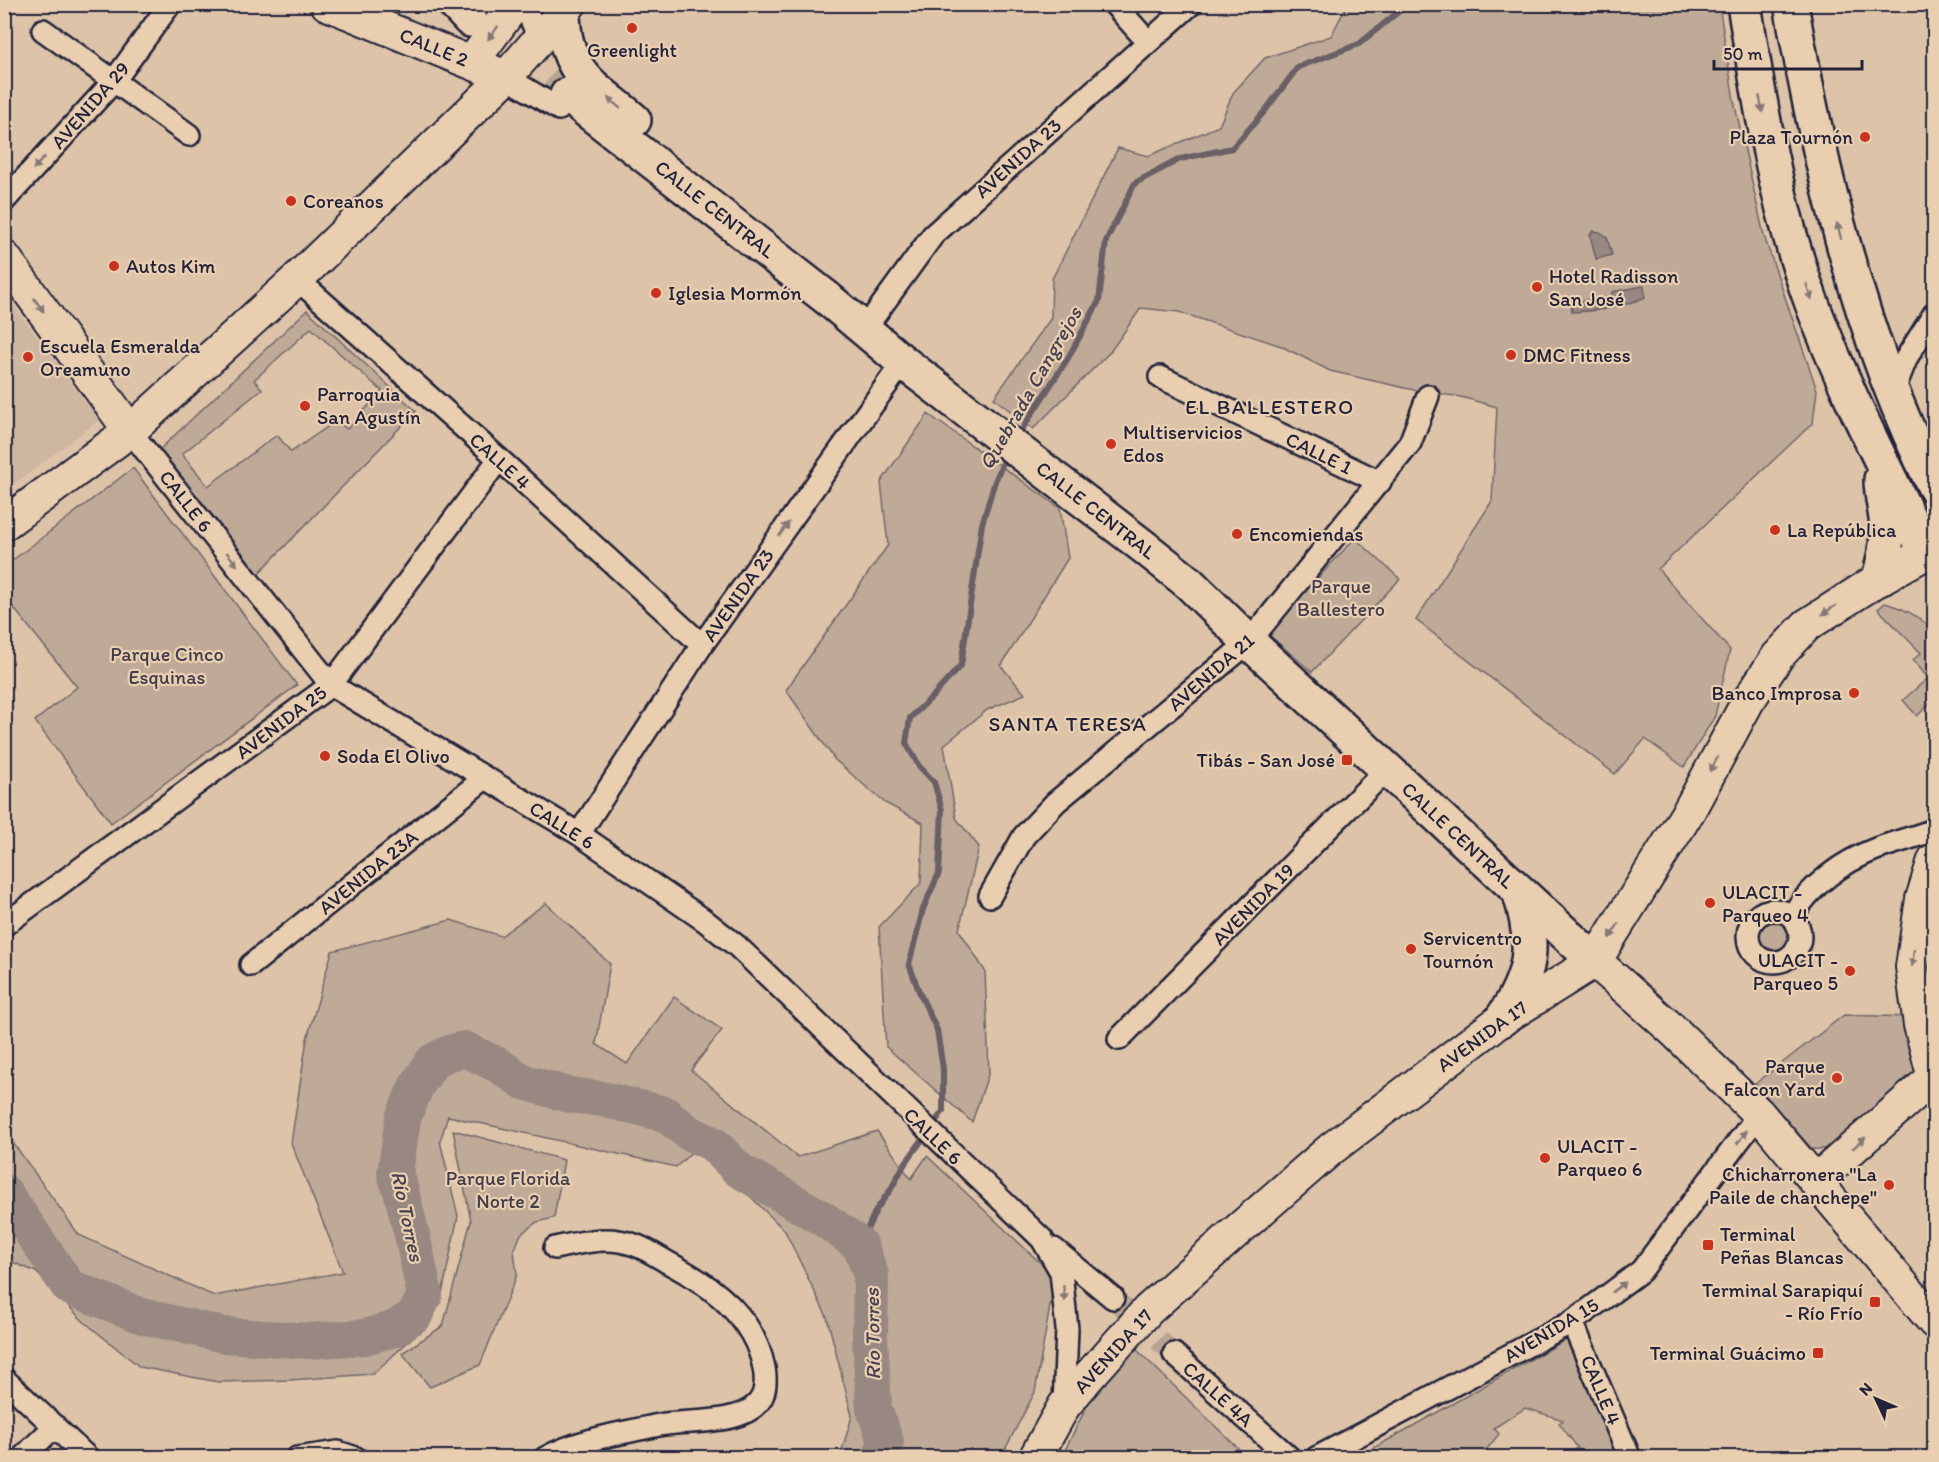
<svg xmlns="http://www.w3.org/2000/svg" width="1939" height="1462" viewBox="0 0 1939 1462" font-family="Itim,sans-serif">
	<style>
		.built { fill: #ceb7a0 }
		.green { fill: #beaa97; stroke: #706669; stroke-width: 1.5; fill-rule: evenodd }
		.water { fill: #988881; stroke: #695f65; stroke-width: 1.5 }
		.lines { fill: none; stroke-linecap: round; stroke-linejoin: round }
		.stream { stroke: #695f65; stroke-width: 6 }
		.river { stroke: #988881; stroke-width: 36 }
		.street-tunnel { stroke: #b8a493; stroke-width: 21; stroke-dasharray: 21 10; stroke-linecap: butt }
		.primary-tunnel { stroke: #b8a493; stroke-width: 33; stroke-dasharray: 33 16; stroke-linecap: butt }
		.street-casing { stroke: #22223b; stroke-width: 26 }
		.secondary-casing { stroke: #22223b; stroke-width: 36 }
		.primary-casing { stroke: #22223b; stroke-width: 38 }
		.highway-casing { stroke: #22223b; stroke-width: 38 }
		.street { stroke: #e9cfb0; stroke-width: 21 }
		.secondary { stroke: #e9cfb0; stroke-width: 32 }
		.primary { stroke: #e9cfb0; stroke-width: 33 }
		.highway { stroke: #e9cfb0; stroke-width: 33 }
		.oneway { fill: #867876 }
		.poi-dot { fill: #c8321e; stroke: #e9cfb0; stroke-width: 2 }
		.labels { text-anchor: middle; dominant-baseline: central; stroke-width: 4.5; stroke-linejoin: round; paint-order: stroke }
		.street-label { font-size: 20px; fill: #22223b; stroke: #e9cfb0 }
		.poi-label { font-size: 20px; fill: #22223b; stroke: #e9cfb0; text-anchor: start }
		.park-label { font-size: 20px; fill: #413d4d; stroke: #e9cfb0 }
		.water-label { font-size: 21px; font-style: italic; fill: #454150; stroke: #e9cfb0 }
		.neighbourhood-label { font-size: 21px; letter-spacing: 1.5px; fill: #22223b; stroke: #e9cfb0 }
	</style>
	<rect width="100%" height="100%" fill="#ddc4a9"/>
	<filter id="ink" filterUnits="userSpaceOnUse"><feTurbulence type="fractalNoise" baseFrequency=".0167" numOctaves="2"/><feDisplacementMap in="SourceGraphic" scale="12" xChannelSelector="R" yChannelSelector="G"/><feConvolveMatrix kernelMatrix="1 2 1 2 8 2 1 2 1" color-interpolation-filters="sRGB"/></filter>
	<g filter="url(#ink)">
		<!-- built -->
		<path class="built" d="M5,294l94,126 -94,71z
			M1934,898v130l-7,-39v-53z"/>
		<!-- green -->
		<path class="green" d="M1347,5h372l15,96 30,135 53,154 -4,33 -155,146 72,81 -15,66 -31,51 -39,-28 -30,35 -199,-154 76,-119 5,-94 -36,-10 -47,-7 -84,-19 -49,-25 -102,-34 -38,-4 -31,44 -77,77 -39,-31 57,-80 1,-39 66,-131 30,8 71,-30 14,-33 32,-35 66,-22z
			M307,310l109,101 -160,165 -97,-126zM311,328l71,63 -35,38 -11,-8 -45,31 -14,-17 -69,51 -26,-32 80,-65 -8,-9z
			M928,414l132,94 8,50 -67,108 24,28 -38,16 -43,35 12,73 23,29 -20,83 26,41 4,101 -17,50 -86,-75 -7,-120 42,-44 2,-60 -38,-20 -50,-43 -49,-70 102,-145 -7,-63z
			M133,468l164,217 -186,138 -76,-102 42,-34 -72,-90v-31z
			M1355,538l45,41 -88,93 -45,-39z
			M1885,603c20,6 36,13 49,30v67l-17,16 -14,-16 25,-22 -15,-18 8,-7 -43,-44z
			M546,903l64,61 -14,80 31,20 47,-67 48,33 -31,40 107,87 79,-26 34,48 16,-23 124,117 2,16 -18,103 -34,65h-161l12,-41 -25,-99 -42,-86 -40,-40 -6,-14 -42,-30 -21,20 -228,-51 -8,25 18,75 -18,88 -28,34 -39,36 -83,6 -72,2 -78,-15 -58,-47 -46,-48 -31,-13 -1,-129 75,105 135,61 129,-24 -52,-129 16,-104 25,-88 119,-31 50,16z
			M1754 936a20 20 0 1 1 40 0a20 20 0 1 1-40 0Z
			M1844,1015l67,2 7,55 -85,77h-21l-57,-65z
			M453,1130l111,30 -10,58 -17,4 -16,12 -7,17 3,24 -37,90 -50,22 -28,-34 41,-27 28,-105z
			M1569,1338l49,119h-46v-5l6,-4 -19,-25 4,-3 -38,-12 -31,20 5,6 -12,15 -3,8 -128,1z
			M1134,1347l113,110 -186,1 28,-56z
			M639,1449l1,8h-45z"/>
		<!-- water -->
		<path class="water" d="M1593,231l7,1 7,5 5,18 -16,4 -6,-24z
			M1644,286l1,11c-23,11 -47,14 -73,15l-1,-13 7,-2 3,4 30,-4 1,-5z"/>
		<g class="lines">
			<!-- stream -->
			<path class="stream" d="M1017,437l51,-79 31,-57 7,-60 29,-58 45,-24 52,-11 33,-37 33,-44 61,-23 49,-40
				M860,1245l16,-35 15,-21 13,-24 39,-54v-42l-6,-39 -17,-36 -11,-30 14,-55 16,-36 3,-63 -8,-28 -15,-16 -13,-23 4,-25 23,-22 28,-31 21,-141 13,-43 12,-27"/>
			<!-- river -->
			<path class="river" d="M4,1192l65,95 73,29 82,19 85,6 55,-4 30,-8 21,-14 10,-20 -13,-60 -11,-44 -6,-17 8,-56 13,-31 17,-26 16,-8 15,-4 34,16 26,17 45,13 33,4 63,15 24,19 24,11 26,26 83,48 38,27 11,30 -1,62 4,72 12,33 -6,16"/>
			<!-- street-tunnel -->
			<path class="street-tunnel" d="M1113,1298l61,56"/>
			<!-- primary-tunnel -->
			<path class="primary-tunnel" d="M470,20l97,75"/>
			<!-- street casing -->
			<g class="street-casing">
				<path id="street" d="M524,4l16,36
					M1114,4l34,38
					M43,30l146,105
					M506,77l53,32
					M4,201l110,-120 56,-77
					M297,279l202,180 203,186
					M864,330l69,-95 258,-231
					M1160,377l220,105
					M1893,392l14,-35 27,-43
					M130,431l201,254 248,149 125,86 33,26 305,293 19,33 6,57 -3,77
					M579,834l123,-189 201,-283
					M990,896l34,-60 32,-34 193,-160 161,-199 18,-47
					M1748 936a26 26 0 1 1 52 0a26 26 0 1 1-52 0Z
					M1792,916c19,-31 50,-54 84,-67 19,-7 39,-12 58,-19
					M4,925l327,-240 168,-226
					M251,965l234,-187
					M1119,1039l268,-270
					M1054,1249l59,49
					M1572,1322l58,136
					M1174,1354l116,104
					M4,1379l84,79
					M22,1458l33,-32
					M297,1458l41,-6 18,6
					M545,1458c32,-18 78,-25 114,-33 28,-5 80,0 99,-22 8,-9 8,-24 6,-35 -10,-52 -53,-83 -97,-106 -10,-6 -21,-13 -32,-17 -28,-10 -52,-3 -80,3
					M1316,1458l256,-136 69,-51 118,-157"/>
			</g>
			<!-- secondary casing -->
			<g class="secondary-casing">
				<path id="secondary" d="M327,4l179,73
					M472,62l43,-58
					M4,257l126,174
					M4,524l126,-93 167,-152 209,-202 64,-73
					M1934,860l-12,39 -10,68 8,58 14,53
					M1595,961l80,71 84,82 175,208
					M1815,1181l119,-104
					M1035,1458l29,-52 26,-31 58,-65 82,-73 101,-88 170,-129 94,-59 95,-152 58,-108 30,-45 29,-31 72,-46 47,-26 8,-1"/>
			</g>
			<!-- primary casing -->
			<g class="primary-casing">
				<path id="primary" d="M455,4l15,16
					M563,14c2,60 29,70 71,106
					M567,95l260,203 76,64 241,185 45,36 60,59 346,319
					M1501,1020c32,-46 35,-76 18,-129"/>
			</g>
			<!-- highway casing -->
			<g class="highway-casing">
				<path id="highway" d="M1744,4c16,100 32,201 67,297 32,86 75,169 115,252
					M1791,4c29,166 68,331 143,482
					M1879,579c4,-16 8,-31 8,-48 0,-17 -6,-33 -6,-52"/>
			</g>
			<!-- street -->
			<use href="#street" class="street"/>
			<!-- secondary -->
			<use href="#secondary" class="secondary"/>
			<!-- primary -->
			<use href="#primary" class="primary"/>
			<!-- highway -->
			<use href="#highway" class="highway"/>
		</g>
		<!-- one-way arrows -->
		<defs><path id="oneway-solid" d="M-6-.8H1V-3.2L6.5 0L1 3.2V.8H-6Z" transform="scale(1.5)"/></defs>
		<g class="oneway">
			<use href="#oneway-solid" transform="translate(493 33) rotate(127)"/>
			<use href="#oneway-solid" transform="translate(614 103) rotate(-139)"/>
			<use href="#oneway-solid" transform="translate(1761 104) rotate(79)"/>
			<use href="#oneway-solid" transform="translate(39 163) rotate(132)"/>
			<use href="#oneway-solid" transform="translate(1839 231) rotate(-105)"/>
			<use href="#oneway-solid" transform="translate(1809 292) rotate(72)"/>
			<use href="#oneway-solid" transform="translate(39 305) rotate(54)"/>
			<use href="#oneway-solid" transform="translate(784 529) rotate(-55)"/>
			<use href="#oneway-solid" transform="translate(232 559) rotate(52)"/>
			<use href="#oneway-solid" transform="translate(1829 610) rotate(146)"/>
			<use href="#oneway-solid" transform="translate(1714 764) rotate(119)"/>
			<use href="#oneway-solid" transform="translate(1614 931) rotate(122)"/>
			<use href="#oneway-solid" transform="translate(1913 958) rotate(97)"/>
			<use href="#oneway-solid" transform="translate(1742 1137) rotate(-53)"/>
			<use href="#oneway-solid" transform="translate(1859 1143) rotate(-41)"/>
			<use href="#oneway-solid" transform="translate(1619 1287) rotate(-37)"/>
			<use href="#oneway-solid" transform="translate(1064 1293) rotate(85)"/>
		</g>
	</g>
	<!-- markers -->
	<g class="poi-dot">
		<circle cx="632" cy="28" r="6"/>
		<circle cx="1865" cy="137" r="6"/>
		<circle cx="291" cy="201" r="6"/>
		<circle cx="114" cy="266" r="6"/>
		<circle cx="1537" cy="287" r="6"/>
		<circle cx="656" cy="293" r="6"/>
		<circle cx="1511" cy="355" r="6"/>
		<circle cx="28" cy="357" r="6"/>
		<circle cx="305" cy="406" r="6"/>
		<circle cx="1111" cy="444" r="6"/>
		<circle cx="1775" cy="530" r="6"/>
		<circle cx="1237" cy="534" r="6"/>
		<circle cx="1854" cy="693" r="6"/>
		<circle cx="325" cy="756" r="6"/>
		<rect x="1341" y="754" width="12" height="12" rx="3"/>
		<circle cx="1710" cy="903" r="6"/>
		<circle cx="1411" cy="949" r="6"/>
		<circle cx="1850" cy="971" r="6"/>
		<circle cx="1837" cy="1078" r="6"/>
		<circle cx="1545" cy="1158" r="6"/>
		<circle cx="1889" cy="1185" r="6"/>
		<rect x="1702" y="1239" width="12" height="12" rx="3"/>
		<rect x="1869" y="1296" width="12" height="12" rx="3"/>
		<rect x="1812" y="1347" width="12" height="12" rx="3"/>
	</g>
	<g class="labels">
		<!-- street labels -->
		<g class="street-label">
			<text transform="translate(434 47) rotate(22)">CALLE 2</text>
			<text transform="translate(90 105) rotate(-49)">AVENIDA 29</text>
			<text transform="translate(1018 158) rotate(-42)">AVENIDA 23</text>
			<text transform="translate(715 209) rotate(38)">CALLE CENTRAL</text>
			<text transform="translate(1319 453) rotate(26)">CALLE 1</text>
			<text transform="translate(500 461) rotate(42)">CALLE 4</text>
			<text transform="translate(186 501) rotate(52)">CALLE 6</text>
			<text transform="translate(1096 510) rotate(38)">CALLE CENTRAL</text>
			<text transform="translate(738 595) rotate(-55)">AVENIDA 23</text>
			<text transform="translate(1211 672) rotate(-41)">AVENIDA 21</text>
			<text transform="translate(281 722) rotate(-37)">AVENIDA 25</text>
			<text transform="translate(562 825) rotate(32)">CALLE 6</text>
			<text transform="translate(1458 835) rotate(43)">CALLE CENTRAL</text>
			<text transform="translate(368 872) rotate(-39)">AVENIDA 23A</text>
			<text transform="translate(1253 904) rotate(-45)">AVENIDA 19</text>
			<text transform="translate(1482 1036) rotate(-36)">AVENIDA 17</text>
			<text transform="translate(933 1136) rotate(44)">CALLE 6</text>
			<text transform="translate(1551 1330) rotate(-31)">AVENIDA 15</text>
			<text transform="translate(1113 1351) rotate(-48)">AVENIDA 17</text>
			<text transform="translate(1601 1390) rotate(67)">CALLE 4</text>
			<text transform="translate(1218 1394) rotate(42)">CALLE 4A</text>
		</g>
		<!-- poi labels -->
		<g class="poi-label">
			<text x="632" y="50" text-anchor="middle">Greenlight</text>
			<text x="1853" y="137" text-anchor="end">Plaza Tournón</text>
			<text x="303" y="201">Coreanos</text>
			<text x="126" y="266">Autos Kim</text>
			<text x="1549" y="276">Hotel Radisson<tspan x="1549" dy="23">San José</tspan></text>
			<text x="668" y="293">Iglesia Mormón</text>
			<text x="40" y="346">Escuela Esmeralda<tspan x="40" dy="23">Oreamuno</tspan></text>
			<text x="1523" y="355">DMC Fitness</text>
			<text x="317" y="394">Parroquia<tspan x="317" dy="23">San Agustín</tspan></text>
			<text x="1123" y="432">Multiservicios<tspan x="1123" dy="23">Edos</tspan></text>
			<text x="1787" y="530">La República</text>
			<text x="1249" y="534">Encomiendas</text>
			<text x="1842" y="693" text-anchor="end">Banco Improsa</text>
			<text x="337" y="756">Soda El Olivo</text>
			<text x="1335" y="760" text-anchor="end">Tibás - San José</text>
			<text x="1722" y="892">ULACIT -<tspan x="1722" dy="23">Parqueo 4</tspan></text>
			<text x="1423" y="938">Servicentro<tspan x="1423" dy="23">Tournón</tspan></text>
			<text x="1838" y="960" text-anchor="end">ULACIT -<tspan x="1838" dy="23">Parqueo 5</tspan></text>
			<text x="1825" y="1066" text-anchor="end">Parque<tspan x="1825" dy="23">Falcon Yard</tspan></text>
			<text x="1557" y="1146">ULACIT -<tspan x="1557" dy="23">Parqueo 6</tspan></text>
			<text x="1877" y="1174" text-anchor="end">Chicharronera "La<tspan x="1877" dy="23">Paile de chanchepe"</tspan></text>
			<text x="1720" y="1234">Terminal<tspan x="1720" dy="23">Peñas Blancas</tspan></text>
			<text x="1863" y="1290" text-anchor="end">Terminal Sarapiquí<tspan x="1863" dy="23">- Río Frío</tspan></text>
			<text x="1806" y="1353" text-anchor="end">Terminal Guácimo</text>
		</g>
		<!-- park labels -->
		<g class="park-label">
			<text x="1341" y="586">Parque<tspan x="1341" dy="23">Ballestero</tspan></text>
			<text x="167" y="654">Parque Cinco<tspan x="167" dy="23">Esquinas</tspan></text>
			<text x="508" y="1178">Parque Florida<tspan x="508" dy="23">Norte 2</tspan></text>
		</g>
		<!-- water labels -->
		<g class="water-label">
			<text transform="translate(1030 388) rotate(-60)">Quebrada Cangrejos</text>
			<text transform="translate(408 1216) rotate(78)">Río Torres</text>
			<text transform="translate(872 1334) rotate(-91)">Río Torres</text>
		</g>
		<!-- neighbourhood labels -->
		<g class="neighbourhood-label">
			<text x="1270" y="406">EL BALLESTERO</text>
			<text x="1068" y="723">SANTA TERESA</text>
		</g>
	</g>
	<!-- margin -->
	<rect width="1939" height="1462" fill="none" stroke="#e9cfb0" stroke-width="24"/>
	<rect x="12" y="12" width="1915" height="1438" fill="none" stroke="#22223b" stroke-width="2" filter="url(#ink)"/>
	<!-- north arrow -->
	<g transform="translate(1876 1399) rotate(314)" stroke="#e9cfb0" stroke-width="4.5" paint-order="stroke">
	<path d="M0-4.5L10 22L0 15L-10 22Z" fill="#22223b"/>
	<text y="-9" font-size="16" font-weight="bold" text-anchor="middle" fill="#22223b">N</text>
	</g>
	<!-- scale -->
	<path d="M1714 60v9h148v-9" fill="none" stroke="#22223b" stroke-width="3"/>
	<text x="1723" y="60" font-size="18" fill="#22223b" stroke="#e9cfb0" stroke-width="4.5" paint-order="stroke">50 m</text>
</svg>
